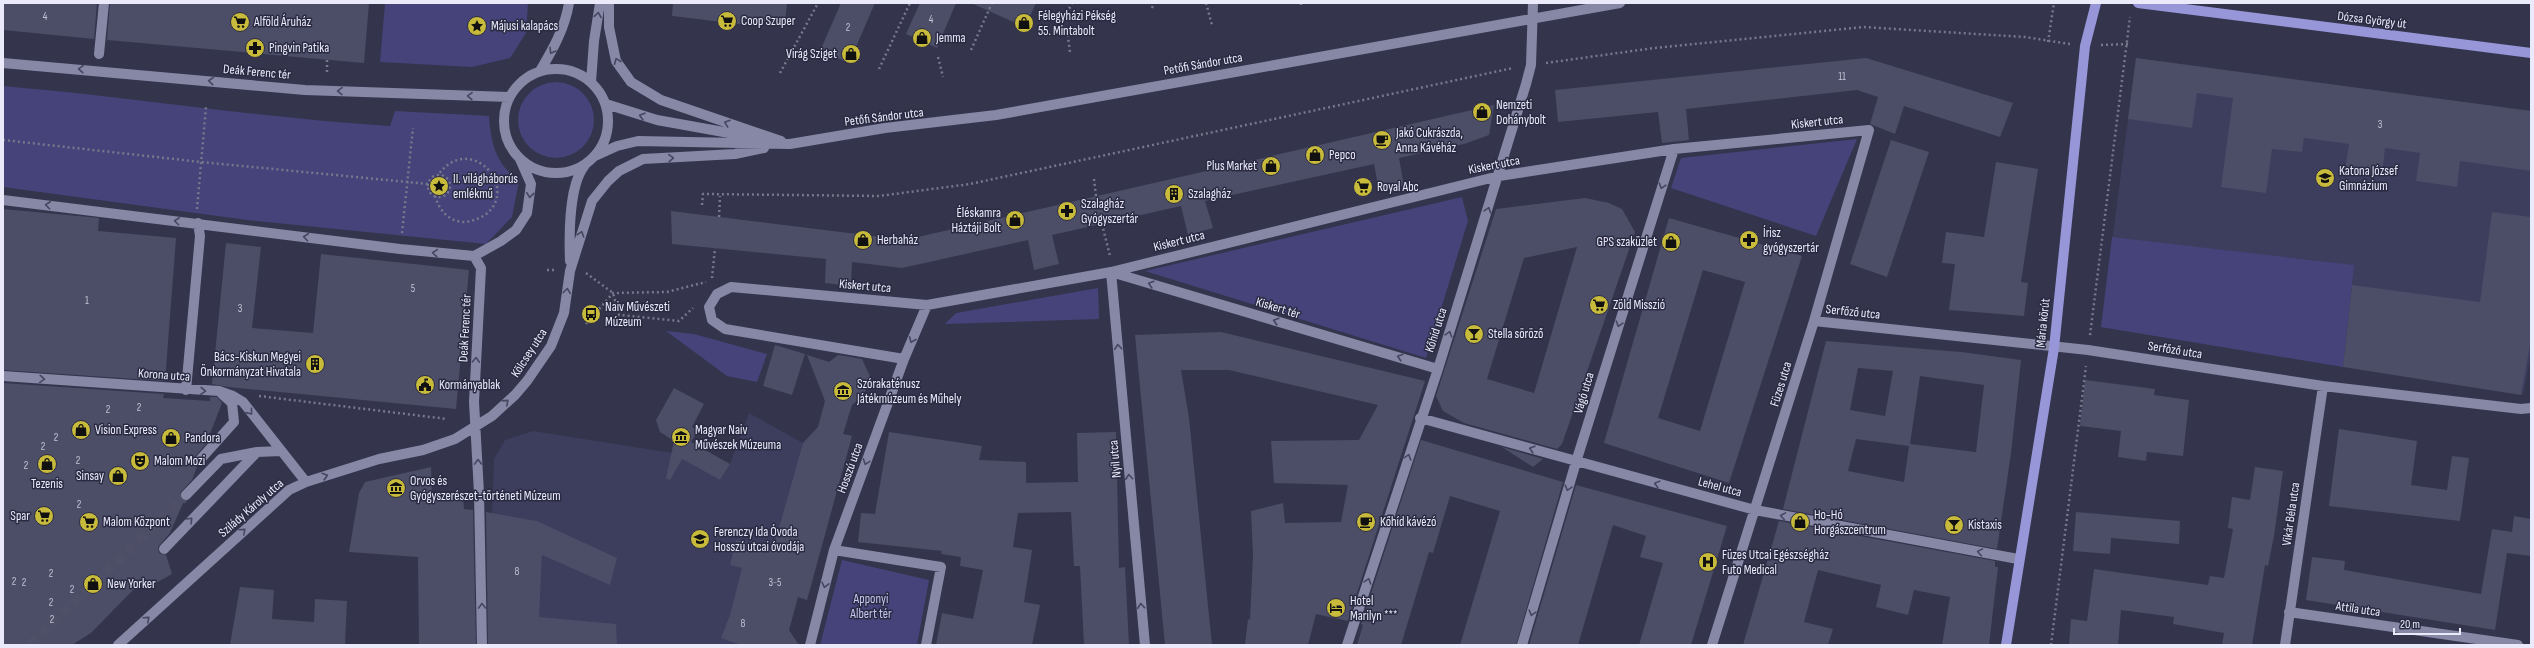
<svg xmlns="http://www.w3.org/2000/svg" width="2534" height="648" viewBox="0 0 2534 648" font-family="'Sofia Sans Condensed',sans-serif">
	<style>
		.built { fill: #3d3d5d }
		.green { fill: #454379 }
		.building { fill: #4c4d67; fill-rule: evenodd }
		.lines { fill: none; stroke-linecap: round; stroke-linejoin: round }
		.minor-tunnel { stroke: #4f4f67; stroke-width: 10; stroke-dasharray: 10 5; stroke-linecap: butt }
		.path { stroke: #77778d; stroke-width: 2.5; stroke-dasharray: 2 3; stroke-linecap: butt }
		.minor { stroke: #8688a5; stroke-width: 10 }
		.major { stroke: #9696d8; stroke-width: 10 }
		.oneway { stroke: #464660 }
		.labels { text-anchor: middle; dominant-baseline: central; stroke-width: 3; stroke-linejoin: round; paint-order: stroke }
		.number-label { font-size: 11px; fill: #c2c3d6 }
		.poi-label { font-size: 13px; fill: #eaeafb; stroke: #2a2a42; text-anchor: start }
		.street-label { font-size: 13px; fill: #eaeafb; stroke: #2a2a42 }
		.park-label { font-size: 13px; fill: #c6c7f2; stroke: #2a2a42 }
	</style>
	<rect width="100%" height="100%" fill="#34344d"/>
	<!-- built -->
	<path class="built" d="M2136,58l395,53v243l-8,41 -422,-68z
		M749,413l54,30 15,-16 34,9 -45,164 -9,-3 -9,33 4,15h-297l-4,-132 2,-54 11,-19 28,-9 139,22 48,27 10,-16z"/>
	<!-- green -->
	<path class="green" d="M385,3h143l-2,30 -16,25 -38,9 -92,-5z
		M518 120a38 38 0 1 1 76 0a38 38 0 1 1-76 0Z
		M3,86c129,11 257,32 387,40l5,-15 94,5c2,29 7,47 30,65l-7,36 -26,27 -239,-24 -244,-33z
		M1857,139l-41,97 -145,-48 10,-30z
		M1462,197l6,24 -42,137 -281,-87z
		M2112,237l242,28 -11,102 -242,-40z
		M1098,288l1,31 -154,5 11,-11z
		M666,331l28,3 73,20 -10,28 -30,-6z
		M842,560l87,20 -12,65h-97z"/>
	<!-- building -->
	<path class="building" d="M3,3h94l-3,36 -91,-9z
		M110,3h259l-5,60 -257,-23z
		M673,3h114l-2,20 -38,-3v5l-75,-9z
		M841,3h34l-26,60 -29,-12z
		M920,3h36l-19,45 -31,-14z
		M971,3h65l-11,24z
		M1866,58l147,45 -13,34 -96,-31 -9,28 -25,-10 8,-27 -21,-7 -171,19 3,31 -27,3 -4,-31 -100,10 -3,-32z
		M2136,58l395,53v60l-71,-10 -3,26 -41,-6 4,-28 -35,-5 -3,27 -37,-5 4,-26 -45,-6 -2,14 -30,-3 -6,44 -45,-6 12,-89 -36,-5 -5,35 -64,-9z
		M1494,105l-5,30 -25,9 -65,14 5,28 -25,5 -5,-27 -169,37 8,27 -25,7 -7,-29 -129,29 7,29 -25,6 -6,-30 -126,28 -50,-6 -1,24 -26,-3 1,-24 -154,-15 -1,-33 234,29z
		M1891,140l38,12 -42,125 -37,-13z
		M1996,162l42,7 -17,113 7,1 -4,33 -75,-6 6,-46 -13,-1 4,-31 38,5z
		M1585,198l24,5 13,6 13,23 -73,212 -5,5 -93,-26 -21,-12 -7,-15 60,-187zM1577,247l-43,146 -47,-14 37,-121z
		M3,209l96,9 -1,13 78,7 -11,143 -162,-11z
		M2492,212l39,5v123l-10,55 -178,-28 9,-82 128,17z
		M1669,218l133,38 -73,227 -125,-40zM1703,270l42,12 -45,149 -42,-13z
		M226,243l35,4 -9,81 61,5 8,-79 148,16 -13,139 -228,-22 -16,-3z
		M1221,332l204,49 -77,240 -32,-7 -8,31h-63l3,-26 2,1 3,-64 -2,-45 32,-8 2,20 56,-1 7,-37 -74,-2 -3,-42 88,-1 19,-35 -149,-35h-48l8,48 23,227h-47l-30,-310z
		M1826,341l135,11 60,8 -10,93 -14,96 -214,-40zM1858,368l35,3 -8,45 -35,-6zM1920,376l64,9 -8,67 -66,-8zM1856,439l53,7 -5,36 -56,-11z
		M775,345l30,9 -13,41 -29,-9z
		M807,355l22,7 9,-7 24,4 8,17 -6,19 -12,10 -9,29 9,2 -45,164 -9,-3 -9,33 10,15h-58l-20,-7 9,-23 12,-47 -12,-3 6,-25 37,9 30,-106 15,-16 7,-26z
		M2085,380l70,9 -1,6 35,5 -6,56 -36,-4 -1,9 -28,-4 3,-26 -41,-5z
		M3,383l161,11 -1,4 47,3v-4h7l5,6 -16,41 -13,15 4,8 -5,13 -12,13v4l4,4 -14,32 -12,14 1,6 7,2 6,19 -23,13h-13l-45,46 -19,12h-69z
		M674,388l30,16 -12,23 6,3 -7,12 39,22 -10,16 -38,-21 -12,21 -4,-2 8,-37 -14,-9 -4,-12z
		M2339,429l78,12 -6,44 36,5 5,-34 17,2 -9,63 -131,-15z
		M889,432l93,14 -3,14 47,2v21l52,-1 -1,-49 39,-1 3,136 6,-1 4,78h-45l-4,-79h-6l-3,-54 -53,1 -5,34 19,3 -8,52 16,3 -8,40h-96l6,-32 31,6 10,-49 -23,-4 1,-9 -20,-3 1,-3 -84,-9 3,-29 14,1z
		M1421,440l142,42 -47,163h-56l40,-134 -50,-15 -17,57 -4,-1 -28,93h-44l6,-20 -2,-1z
		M1502,447l41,12 -10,8z
		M431,467l1,32 31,-3 1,13 9,1 3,135h-57l-1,-88 -69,-5 10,-59 6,-11z
		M2255,467l28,4 -9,65 -6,30 -3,-1 -13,80h-30l2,-12 -51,-9 1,-7 -53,-7 -3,35h-49l2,-26 16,2 7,-52 114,16 2,-9 14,2 9,-49 -5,-1 4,-31 18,3z
		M1576,485l151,41 -36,119h-52l24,-82 -23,-6 6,-21 -33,-11 -35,120h-49z
		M486,512l51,9 80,37 -7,27 -68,-30 -3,62 77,7 1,21h-129z
		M2076,512l104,9 -1,23 -68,-6 -1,16 -37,-3z
		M2514,516l17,3v37l-24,-3 -12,77 -189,-30 6,-43 33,4 -1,9 137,24 11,-65 20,3z
		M1779,521l216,40v6h3l-9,78h-47l8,-48 -36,-7 -6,25 -32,-8 5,-22 -63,-15 -14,52 29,7 -5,16h-85z
		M240,587l34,3 -2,29 42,3 1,-23 32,2 -2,44h-115z"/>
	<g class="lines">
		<!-- minor-tunnel -->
		<path class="minor-tunnel" d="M29,645l157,-150"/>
		<!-- path -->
		<path class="path" d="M1206,3l6,22
			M1301,3v2
			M1152,8l2,-5
			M1067,30l3,22
			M1058,31l14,-28
			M2048,42l6,-39
			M2101,45l27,-1
			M971,50l21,-47
			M938,57l5,20
			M327,60v13
			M1546,63l108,-15 209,-21 162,10 45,7
			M879,69l31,-66
			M780,73l38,-70
			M3,140l198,22 227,22
			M428 186a11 11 0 1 1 22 0a11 11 0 1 1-22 0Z
			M1094,179l2,17
			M435,196c4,13 12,24 27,26 9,0 16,-3 23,-7 36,-27 -15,-84 -47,-40
			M702,205l1,-11 176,2 91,-12 543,-116
			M197,209l9,-102
			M719,217l1,-21
			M1102,224l8,32
			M402,233l11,-105
			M547,270h8
			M586,273l27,20 6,22 60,6 14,-13
			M712,278l3,-30
			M586,324l27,-31 54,-1 39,-10
			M2090,335l40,-318
			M259,396l188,23
			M2051,645l35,-279"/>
		<!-- minor -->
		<path class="minor" d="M609,3v24l7,34 15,21 30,18 120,41
			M99,54l5,-51
			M3,63l302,27 204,7
			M504 121a52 52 0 1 1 104 0a52 52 0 1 1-104 0Z
			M540,71c13,-22 25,-43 29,-68
			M591,82l3,-41 6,-38
			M606,104l51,16 100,18
			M595,156l22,-10 21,-5 152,3 95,-16 111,-13 624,-112
			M3,200l397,49 74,7 27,-15 15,-11 11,-17 4,-29 -11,-25
			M474,256l7,12 -7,134 5,91 3,152
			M570,261c-1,-26 -1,-77 15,-96
			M1111,272l34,373
			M1111,272l327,97
			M1814,321l274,29 235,36 198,23 10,-1
			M904,359l-179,-30 -13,-9 -3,-13 8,-13 14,-7 196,18 184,-33 388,-96 175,-27 195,-19 -55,191 -102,324
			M3,376l216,15 14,5 10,6 63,80
			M186,390l14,-154 -2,-13
			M1420,418l335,92 263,49
			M199,461l35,-39 -2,-19 -10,-9
			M186,495l35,-36 36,-7
			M164,549l93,-97 24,-1
			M834,550l107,17 -15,78
			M2289,612l229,33
			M118,645l171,-155 17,-8 73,-23 44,-9 32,-11 37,-23 23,-21 12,-14 24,-35 13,-33 6,-42 22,-70 16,-20 11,-10 24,-12 92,-5 29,-6
			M810,645l24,-95 70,-191 23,-54
			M1347,645l91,-276 88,-285 5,-19 2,-62
			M1522,645l54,-183 98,-313
			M2285,645l38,-259"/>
		<!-- major -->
		<path class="major" d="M2138,3l393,50
			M2006,645l48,-297 31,-302 11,-43"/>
	</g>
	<!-- one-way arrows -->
	<defs><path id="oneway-chevron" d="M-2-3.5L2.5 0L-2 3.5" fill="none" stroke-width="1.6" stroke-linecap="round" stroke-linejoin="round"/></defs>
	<g class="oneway">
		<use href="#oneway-chevron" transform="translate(598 15) rotate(-81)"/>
		<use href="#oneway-chevron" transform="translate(552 51) rotate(121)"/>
		<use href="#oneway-chevron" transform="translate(617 61) rotate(-112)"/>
		<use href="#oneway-chevron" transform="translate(81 69) rotate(-176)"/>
		<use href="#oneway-chevron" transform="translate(211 81) rotate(-175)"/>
		<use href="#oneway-chevron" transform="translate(340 91) rotate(-178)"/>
		<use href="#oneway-chevron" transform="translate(470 96) rotate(-178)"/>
		<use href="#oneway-chevron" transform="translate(642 116) rotate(-164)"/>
		<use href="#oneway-chevron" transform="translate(727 123) rotate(-161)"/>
		<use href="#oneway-chevron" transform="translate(671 158) rotate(-4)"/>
		<use href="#oneway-chevron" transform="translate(1662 186) rotate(107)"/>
		<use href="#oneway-chevron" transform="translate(530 195) rotate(96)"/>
		<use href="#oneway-chevron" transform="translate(48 205) rotate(-173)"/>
		<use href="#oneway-chevron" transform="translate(1488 210) rotate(-72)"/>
		<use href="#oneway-chevron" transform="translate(177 221) rotate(-173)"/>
		<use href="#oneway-chevron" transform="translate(581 234) rotate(-72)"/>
		<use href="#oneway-chevron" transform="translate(306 237) rotate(-173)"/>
		<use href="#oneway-chevron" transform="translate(435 253) rotate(-175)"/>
		<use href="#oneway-chevron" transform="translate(1151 284) rotate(-163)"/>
		<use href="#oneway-chevron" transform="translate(567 291) rotate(-83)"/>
		<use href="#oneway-chevron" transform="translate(1276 321) rotate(-163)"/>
		<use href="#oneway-chevron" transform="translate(1619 324) rotate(107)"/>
		<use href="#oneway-chevron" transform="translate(1449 334) rotate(-72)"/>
		<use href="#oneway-chevron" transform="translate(912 340) rotate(113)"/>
		<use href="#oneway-chevron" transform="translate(1118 347) rotate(-95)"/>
		<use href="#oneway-chevron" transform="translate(1400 357) rotate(-163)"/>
		<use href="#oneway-chevron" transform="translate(476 360) rotate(-87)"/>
		<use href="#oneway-chevron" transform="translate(42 379) rotate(4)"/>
		<use href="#oneway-chevron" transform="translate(203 391) rotate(3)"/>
		<use href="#oneway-chevron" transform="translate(506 402) rotate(-42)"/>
		<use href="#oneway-chevron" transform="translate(250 412) rotate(51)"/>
		<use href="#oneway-chevron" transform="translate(1532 449) rotate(-164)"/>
		<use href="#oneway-chevron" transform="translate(1408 457) rotate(-72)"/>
		<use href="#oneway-chevron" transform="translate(478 462) rotate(-92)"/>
		<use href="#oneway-chevron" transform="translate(866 462) rotate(110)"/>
		<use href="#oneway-chevron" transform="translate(325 476) rotate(-17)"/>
		<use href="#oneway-chevron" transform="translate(1129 477) rotate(-95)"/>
		<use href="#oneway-chevron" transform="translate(1657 484) rotate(-165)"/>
		<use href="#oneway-chevron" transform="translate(1568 488) rotate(106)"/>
		<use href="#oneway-chevron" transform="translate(1783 516) rotate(-170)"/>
		<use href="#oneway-chevron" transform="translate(190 520) rotate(-46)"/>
		<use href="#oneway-chevron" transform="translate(243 531) rotate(-42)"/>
		<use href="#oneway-chevron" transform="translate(1980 552) rotate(-170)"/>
		<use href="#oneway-chevron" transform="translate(1368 581) rotate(-72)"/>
		<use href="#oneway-chevron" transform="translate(825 585) rotate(104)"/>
		<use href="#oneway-chevron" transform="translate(482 606) rotate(-91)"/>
		<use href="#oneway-chevron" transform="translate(1141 606) rotate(-95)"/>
		<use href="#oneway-chevron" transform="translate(1532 613) rotate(106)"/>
		<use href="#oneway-chevron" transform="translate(147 619) rotate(-42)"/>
	</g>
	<!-- icons -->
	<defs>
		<g id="supermarket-disc" transform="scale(1)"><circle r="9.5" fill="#c8bb3b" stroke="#2a2a42"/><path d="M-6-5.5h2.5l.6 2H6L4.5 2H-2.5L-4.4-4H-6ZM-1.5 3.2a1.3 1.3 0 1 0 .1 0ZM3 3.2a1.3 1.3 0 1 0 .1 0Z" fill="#111"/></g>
		<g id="shop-disc" transform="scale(1)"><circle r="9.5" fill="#c8bb3b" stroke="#2a2a42"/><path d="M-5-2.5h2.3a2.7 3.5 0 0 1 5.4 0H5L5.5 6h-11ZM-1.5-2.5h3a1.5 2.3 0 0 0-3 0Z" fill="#111"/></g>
		<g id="sight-disc" transform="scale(1)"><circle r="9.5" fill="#c8bb3b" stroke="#2a2a42"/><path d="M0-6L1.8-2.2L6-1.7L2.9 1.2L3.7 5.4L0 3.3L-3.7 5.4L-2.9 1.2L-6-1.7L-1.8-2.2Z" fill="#111"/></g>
		<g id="pharmacy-disc" transform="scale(1)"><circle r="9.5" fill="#c8bb3b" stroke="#2a2a42"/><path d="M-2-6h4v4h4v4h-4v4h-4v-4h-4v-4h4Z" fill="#111"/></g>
		<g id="cafe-disc" transform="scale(1)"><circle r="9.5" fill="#c8bb3b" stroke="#2a2a42"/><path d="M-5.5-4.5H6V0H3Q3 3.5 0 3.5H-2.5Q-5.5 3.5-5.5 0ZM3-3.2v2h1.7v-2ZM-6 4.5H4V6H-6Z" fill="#111"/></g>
		<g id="school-disc" transform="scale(1)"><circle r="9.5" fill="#c8bb3b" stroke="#2a2a42"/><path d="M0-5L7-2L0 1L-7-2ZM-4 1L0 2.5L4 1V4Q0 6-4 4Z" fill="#111"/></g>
		<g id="building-disc" transform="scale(1)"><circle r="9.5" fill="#c8bb3b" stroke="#2a2a42"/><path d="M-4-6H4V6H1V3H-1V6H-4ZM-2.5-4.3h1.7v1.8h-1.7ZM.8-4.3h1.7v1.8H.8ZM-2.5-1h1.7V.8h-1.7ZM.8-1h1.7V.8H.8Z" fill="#111"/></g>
		<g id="bus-disc" transform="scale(1)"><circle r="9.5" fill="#c8bb3b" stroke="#2a2a42"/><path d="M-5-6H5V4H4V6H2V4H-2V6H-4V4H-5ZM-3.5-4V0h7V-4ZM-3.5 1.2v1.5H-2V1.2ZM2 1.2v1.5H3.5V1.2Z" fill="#111"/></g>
		<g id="bar-disc" transform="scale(1)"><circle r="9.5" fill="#c8bb3b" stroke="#2a2a42"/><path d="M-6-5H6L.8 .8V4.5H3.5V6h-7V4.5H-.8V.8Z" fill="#111"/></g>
		<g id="civic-disc" transform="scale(1)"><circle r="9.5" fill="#c8bb3b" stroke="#2a2a42"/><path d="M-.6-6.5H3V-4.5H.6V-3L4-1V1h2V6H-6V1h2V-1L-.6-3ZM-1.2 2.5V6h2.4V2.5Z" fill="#111"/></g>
		<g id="museum-disc" transform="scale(1)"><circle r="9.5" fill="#c8bb3b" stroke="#2a2a42"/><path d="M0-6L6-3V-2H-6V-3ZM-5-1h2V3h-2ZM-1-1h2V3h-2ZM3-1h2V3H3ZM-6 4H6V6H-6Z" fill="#111"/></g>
		<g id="theatre-disc" transform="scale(1)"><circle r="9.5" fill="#c8bb3b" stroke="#2a2a42"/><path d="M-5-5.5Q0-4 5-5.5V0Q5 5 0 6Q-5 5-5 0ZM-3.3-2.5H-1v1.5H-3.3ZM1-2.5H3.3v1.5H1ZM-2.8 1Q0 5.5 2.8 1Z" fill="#111"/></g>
		<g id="hospital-disc" transform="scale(1)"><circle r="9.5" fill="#c8bb3b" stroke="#2a2a42"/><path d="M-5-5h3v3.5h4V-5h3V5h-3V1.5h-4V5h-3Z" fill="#111"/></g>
		<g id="hotel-disc" transform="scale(1)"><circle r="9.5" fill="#c8bb3b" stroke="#2a2a42"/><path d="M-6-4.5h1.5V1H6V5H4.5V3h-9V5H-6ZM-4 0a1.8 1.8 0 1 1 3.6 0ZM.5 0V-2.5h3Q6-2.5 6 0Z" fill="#111"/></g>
	</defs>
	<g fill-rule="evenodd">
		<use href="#supermarket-disc" x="727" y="21"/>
		<use href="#supermarket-disc" x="240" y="22"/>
		<use href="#shop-disc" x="1024" y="23"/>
		<use href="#sight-disc" x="477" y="26"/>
		<use href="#shop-disc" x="922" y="38"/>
		<use href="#pharmacy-disc" x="255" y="48"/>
		<use href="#shop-disc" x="851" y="54"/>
		<use href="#shop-disc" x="1482" y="112"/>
		<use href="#cafe-disc" x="1382" y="140"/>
		<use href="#shop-disc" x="1315" y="155"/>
		<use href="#shop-disc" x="1271" y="166"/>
		<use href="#school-disc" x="2325" y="178"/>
		<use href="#sight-disc" x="439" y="186"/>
		<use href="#supermarket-disc" x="1363" y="187"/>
		<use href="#building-disc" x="1174" y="194"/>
		<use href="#pharmacy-disc" x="1067" y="211"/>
		<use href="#shop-disc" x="1015" y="220"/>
		<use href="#shop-disc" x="863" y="240"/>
		<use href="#pharmacy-disc" x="1749" y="240"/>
		<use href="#shop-disc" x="1671" y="242"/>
		<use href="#supermarket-disc" x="1599" y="305"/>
		<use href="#bus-disc" x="591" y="314"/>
		<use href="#bar-disc" x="1474" y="334"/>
		<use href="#building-disc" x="315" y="364"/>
		<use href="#civic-disc" x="425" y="385"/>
		<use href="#museum-disc" x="843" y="391"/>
		<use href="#shop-disc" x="81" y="430"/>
		<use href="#museum-disc" x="681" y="437"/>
		<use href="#shop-disc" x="171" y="438"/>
		<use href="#theatre-disc" x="140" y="461"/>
		<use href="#shop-disc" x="47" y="464"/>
		<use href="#shop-disc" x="118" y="476"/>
		<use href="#museum-disc" x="396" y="488"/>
		<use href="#supermarket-disc" x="44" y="516"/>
		<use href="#supermarket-disc" x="89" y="522"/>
		<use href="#cafe-disc" x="1366" y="522"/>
		<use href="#shop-disc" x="1800" y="522"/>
		<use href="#bar-disc" x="1954" y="525"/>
		<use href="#school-disc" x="700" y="539"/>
		<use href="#hospital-disc" x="1708" y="562"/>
		<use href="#shop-disc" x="93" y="584"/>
		<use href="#hotel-disc" x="1336" y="608"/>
	</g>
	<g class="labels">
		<!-- number labels -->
		<g class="number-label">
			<text x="45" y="16">4</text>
			<text x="931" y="19">4</text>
			<text x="848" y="27">2</text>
			<text x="1842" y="76">11</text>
			<text x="2380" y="124">3</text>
			<text x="413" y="288">5</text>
			<text x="87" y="300">1</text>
			<text x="240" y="308">3</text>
			<text x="139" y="407">2</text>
			<text x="108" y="409">2</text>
			<text x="56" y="437">2</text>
			<text x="43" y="446">2</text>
			<text x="78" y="460">2</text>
			<text x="26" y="465">2</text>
			<text x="79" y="504">2</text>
			<text x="517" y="571">8</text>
			<text x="51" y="573">2</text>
			<text x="14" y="581">2</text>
			<text x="24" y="582">2</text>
			<text x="775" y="582">3-5</text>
			<text x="72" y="589">2</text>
			<text x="51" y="602">2</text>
			<text x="52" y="619">2</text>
			<text x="743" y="623">8</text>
		</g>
		<!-- poi labels -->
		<g class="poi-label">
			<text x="1038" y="16">Félegyházi Pékség<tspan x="1038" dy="15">55. Mintabolt</tspan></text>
			<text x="741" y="21">Coop Szuper</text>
			<text x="254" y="22">Alföld Áruház</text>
			<text x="491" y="26">Májusi kalapács</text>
			<text x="936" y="38">Jemma</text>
			<text x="269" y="48">Pingvin Patika</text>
			<text x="837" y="54" text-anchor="end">Virág Sziget</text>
			<text x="1496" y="105">Nemzeti<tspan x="1496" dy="15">Dohánybolt</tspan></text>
			<text x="1396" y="133">Jakó Cukrászda,<tspan x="1396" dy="15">Anna Kávéház</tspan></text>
			<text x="1329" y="155">Pepco</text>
			<text x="1257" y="166" text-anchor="end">Plus Market</text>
			<text x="2339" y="171">Katona József<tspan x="2339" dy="15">Gimnázium</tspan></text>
			<text x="453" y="179">II. világháborús<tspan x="453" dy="15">emlékmű</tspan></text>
			<text x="1377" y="187">Royal Abc</text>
			<text x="1188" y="194">Szalagház</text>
			<text x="1081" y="204">Szalagház<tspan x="1081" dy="15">Gyógyszertár</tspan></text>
			<text x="1001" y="213" text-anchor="end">Éléskamra<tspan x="1001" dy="15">Háztáji Bolt</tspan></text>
			<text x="1763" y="233">Írisz<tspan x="1763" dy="15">gyógyszertár</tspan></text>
			<text x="877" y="240">Herbaház</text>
			<text x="1657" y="242" text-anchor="end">GPS szaküzlet</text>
			<text x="1613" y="305">Zöld Misszió</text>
			<text x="605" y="307">Naiv Művészeti<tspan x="605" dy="15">Múzeum</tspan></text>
			<text x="1488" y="334">Stella söröző</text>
			<text x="301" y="357" text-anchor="end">Bács-Kiskun Megyei<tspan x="301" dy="15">Önkormányzat Hivatala</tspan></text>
			<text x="857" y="384">Szórakaténusz<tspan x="857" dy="15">Játékmúzeum és Műhely</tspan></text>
			<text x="439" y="385">Kormányablak</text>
			<text x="95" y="430">Vision Express</text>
			<text x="695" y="430">Magyar Naiv<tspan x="695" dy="15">Művészek Múzeuma</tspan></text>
			<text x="185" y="438">Pandora</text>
			<text x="154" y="461">Malom Mozi</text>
			<text x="104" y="476" text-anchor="end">Sinsay</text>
			<text x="410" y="481">Orvos és<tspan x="410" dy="15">Gyógyszerészet-történeti Múzeum</tspan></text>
			<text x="47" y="484" text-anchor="middle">Tezenis</text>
			<text x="1814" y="515">Ho-Hó<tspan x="1814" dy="15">Horgászcentrum</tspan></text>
			<text x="30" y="516" text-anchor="end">Spar</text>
			<text x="103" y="522">Malom Központ</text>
			<text x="1380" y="522">Kőhíd kávézó</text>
			<text x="1968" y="525">Kistaxis</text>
			<text x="714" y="532">Ferenczy Ida Óvoda<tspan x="714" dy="15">Hosszú utcai óvodája</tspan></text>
			<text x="1722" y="555">Füzes Utcai Egészségház<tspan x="1722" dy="15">Futo Medical</tspan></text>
			<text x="107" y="584">New Yorker</text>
			<text x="1350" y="601">Hotel<tspan x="1350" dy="15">Marilyn ***</tspan></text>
		</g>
		<!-- street labels -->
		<g class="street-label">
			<text transform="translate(2372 20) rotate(7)">Dózsa György út</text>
			<text transform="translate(1203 64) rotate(-10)">Petőfi Sándor utca</text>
			<text transform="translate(257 72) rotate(5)">Deák Ferenc tér</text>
			<text transform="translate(884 117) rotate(-7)">Petőfi Sándor utca</text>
			<text transform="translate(1817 122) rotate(-6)">Kiskert utca</text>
			<text transform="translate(1494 165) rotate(-11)">Kiskert utca</text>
			<text transform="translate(1179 241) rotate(-14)">Kiskert utca</text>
			<text transform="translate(865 286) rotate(5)">Kiskert utca</text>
			<text transform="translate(1278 308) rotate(17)">Kiskert tér</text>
			<text transform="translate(1853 312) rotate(6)">Serfőző utca</text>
			<text transform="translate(2043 323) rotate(-84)">Mária körút</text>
			<text transform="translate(465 328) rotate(-87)">Deák Ferenc tér</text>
			<text transform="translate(1436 330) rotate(-72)">Kőhíd utca</text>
			<text transform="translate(2175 350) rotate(9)">Serfőző utca</text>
			<text transform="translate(529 353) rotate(-57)">Kölcsey utca</text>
			<text transform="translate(164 375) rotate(4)">Korona utca</text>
			<text transform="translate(1781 384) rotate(-73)">Füzes utca</text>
			<text transform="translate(1584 393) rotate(-73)">Vágó utca</text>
			<text transform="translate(1115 459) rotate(-95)">Nyíl utca</text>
			<text transform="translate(850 468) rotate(-70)">Hosszú utca</text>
			<text transform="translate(1720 487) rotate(15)">Lehel utca</text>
			<text transform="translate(251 508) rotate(-41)">Szilády Károly utca</text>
			<text transform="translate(2291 514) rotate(-82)">Vikár Béla utca</text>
			<text transform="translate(2358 609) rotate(8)">Attila utca</text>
		</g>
		<!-- park labels -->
		<g class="park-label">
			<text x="871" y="599">Apponyi<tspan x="871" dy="15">Albert tér</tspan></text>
		</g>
	</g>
	<!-- border -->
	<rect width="2534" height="648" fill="none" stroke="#eaeafb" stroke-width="8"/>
	<!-- scale -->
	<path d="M2394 628v6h66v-6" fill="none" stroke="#eaeafb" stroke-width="2"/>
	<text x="2400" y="628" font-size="12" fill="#eaeafb" stroke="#2a2a42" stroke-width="3" paint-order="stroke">20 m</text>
</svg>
